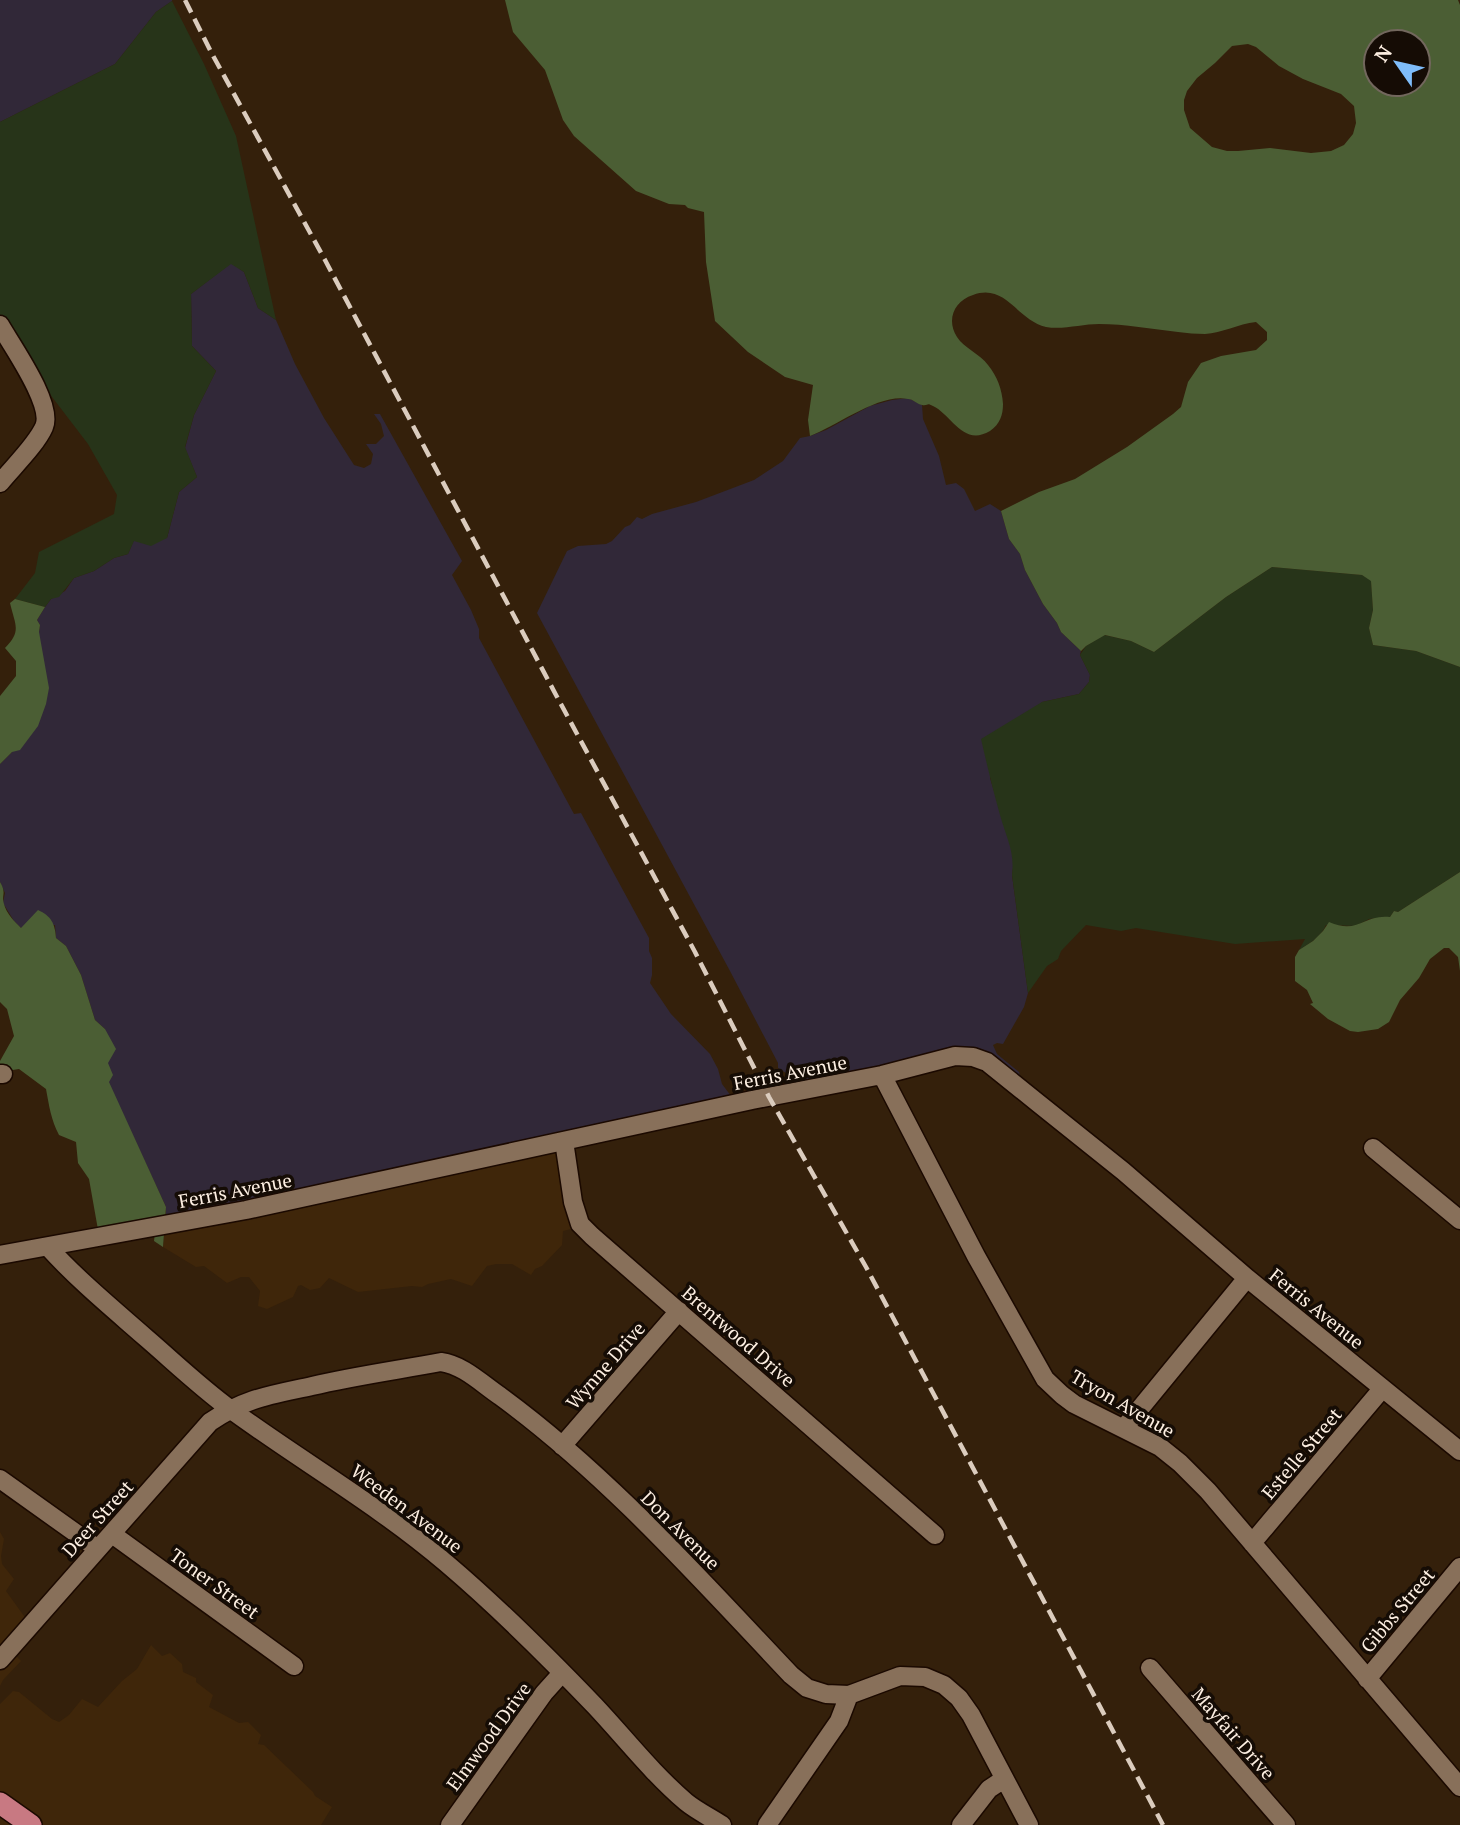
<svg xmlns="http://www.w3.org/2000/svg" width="1460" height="1825" viewBox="0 0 1460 1825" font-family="'PT Serif',serif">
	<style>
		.built { fill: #3f260a }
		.industrial { fill: #312838 }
		.green { fill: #273419 }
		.forest { fill: #4b5e34; fill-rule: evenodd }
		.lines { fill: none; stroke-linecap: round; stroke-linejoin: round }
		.minor-casing { stroke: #1b0900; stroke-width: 21 }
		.major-casing { stroke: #1b0900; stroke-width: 24 }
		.minor { stroke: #88705a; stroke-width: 18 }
		.major { stroke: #c87982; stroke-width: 21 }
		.rail { stroke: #dbccbe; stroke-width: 4.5; stroke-dasharray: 14 7; stroke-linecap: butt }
		.labels { text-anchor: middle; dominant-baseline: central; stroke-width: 7; stroke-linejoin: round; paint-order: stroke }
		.street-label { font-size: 19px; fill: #fdefe2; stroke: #150c05 }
	</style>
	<rect width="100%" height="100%" fill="#34200b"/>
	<!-- built -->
	<path class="built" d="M569,1145l14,73 -12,11 -8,2 -1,14 -20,21 -7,3 -4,6 -19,-11h-16l-9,2 -15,20 -21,-7 -23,5 -6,3 -10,-1 -54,6 -29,-14 -9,10 -10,2 -9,-5 -3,1 -5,11 -26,12 -9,-3 2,-15 -11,-14h-8l-14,6 -23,-17 -8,1 -33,-20 3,-30z
		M0,1532l4,7 -3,17 1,8 12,15 -8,12 28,39 -21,23 8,8 -18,19 -3,6z
		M151,1645l11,11 8,-3 12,11 1,8 13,6v4l17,13 -4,12 30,16 9,-1 13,13 -3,9 6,1 49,47 2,4 17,11 -11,18h-321v-121l13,-13 6,1 33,27 7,3 10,-7 13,-16 16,8 24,-26 15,-12z"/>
	<!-- industrial -->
	<path class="industrial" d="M0,0h172v1l-16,11 -41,52 -115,58z
		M231,263l13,9 14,36 18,12 19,44 29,54 30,47 10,3 7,-4 2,-10 -7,-10h10l8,-8 -3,-12 -7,-10h6l82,147 -10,14 19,35 8,19v9l95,176 7,-1 68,125v13l3,7v17l-2,8 21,31 39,40 8,15 4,15 15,20 -571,113v-10l-58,-125 -3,-53 -10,-9 -14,-45 -15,-29 -10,-8 -1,-13 -34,3 -7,-7 -11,-18 2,-10 -5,-11v-118l12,-12 27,-120 1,-7 -3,-5 8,-13 6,-8 14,-8 9,-13 20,-7 20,-13 14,-4 6,-14 33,-2 12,-46 18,-15 -12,-29 9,-33 22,-44 -24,-25 -1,-52z
		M908,398l14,7 1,14 16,37 7,29 10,-2 8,6 11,22 15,-7 11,7 8,28 11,15 5,16 18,34 14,19 4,9 20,19 -1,4 10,20 -1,7 -10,12 -37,8 -52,76 21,68 3,15 -2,14 16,118 -4,14 -21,37 -6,-1 -4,2 4,9 22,18 2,8 -40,-14 -21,-1 -160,29 -14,-21 -8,-5v-5l-48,-92 -193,-358 30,-62 11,-5 28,-2 6,-3 13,-14 5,-2 7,-8 5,2 10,-5 44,-12 58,-22 29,-19 17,-23 10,-2 16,-6 44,-24 22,-6z"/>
	<!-- green -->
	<path class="green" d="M172,1l32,63 32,72 40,184 -18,-12 -14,-36 -13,-8 -40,30 1,52 24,25 -22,44 -9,32 12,30 -18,15 -12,46 -16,8 -17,-5 -6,13 -14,4 -20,13 -20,7 -15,19 -8,2 -6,8 -30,-8 20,-26 4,-21 75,-38 3,-19 -29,-51 -39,-51 -10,-10 -39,-57v-204l115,-58 41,-52z
		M1272,567l90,8 9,5 2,30 -4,18 4,17 43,6 44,16v205l-62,40 -4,-1 -4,6 -21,2 -13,7 -30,-1c-5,12 -16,18 -27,25l6,-11 -70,5 -99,-16 -15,3 -35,-6 -25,26 -3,8 -11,7 -19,27 -16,-118c3,-24 -6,-38 -12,-60 -7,-25 -13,-50 -19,-76l61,-37 37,-8 10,-12 1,-7 -10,-20 6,-9 18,-11 27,6 23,11 72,-55z"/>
	<!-- forest -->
	<path class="forest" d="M505,0h953l2,5v662l-44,-16 -43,-6 -4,-17 4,-18 -2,-29 -9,-6 -90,-8 -46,30 -72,55 -23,-11 -26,-6 -19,11 -5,5 -20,-19 -4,-9 -14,-19 -18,-34 -5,-16 -11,-15 -8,-28 38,-19 36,-13 52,-32 46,-33 8,-7 7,-25 13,-19 20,-7 35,-6 11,-10v-8l-11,-10c-18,2 -34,11 -51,12 -9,0 -18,-1 -27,-2 -26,-3 -53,-8 -79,-8 -17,0 -36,6 -53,3 -29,-7 -40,-44 -73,-32 -19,6 -27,25 -16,42 7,11 23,17 31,28 9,11 14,24 15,39 0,11 -3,20 -13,27 -27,16 -38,-16 -57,-25 -7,-4 -4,0 -11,-1 -5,-1 -9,-6 -14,-6 -29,-6 -71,27 -98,37l-2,-16 5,-35 -28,-8 -37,-25 -33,-31 -9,-59 -2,-50 -16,-4 -3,-3 -16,-1 -33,-13 -62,-55 -11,-16 -18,-50 -32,-38zM1376,42h42v42h-42zM1248,44l8,3 23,19 24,13 38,15 13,12 2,17 -3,11 -9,11 -13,6 -20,2 -41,-5 -32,3h-11l-15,-4 -22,-19 -6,-18v-10l3,-9 10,-13 18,-15 17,-17z
		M15,599l30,8 -8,13 3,5 -1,7 10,56 -3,16 -8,22 -18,24 -8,2 -12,12v-68l16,-20v-15l-11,-13c17,-17 10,-23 5,-45z
		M1460,872v99l-2,-14 -9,-9h-5l-14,11 -11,19 -19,22 -11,22 -11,7 -20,3 -8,-1 -22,-12 -18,-15 3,-1 -6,-13 -12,-9v-24l4,-7 14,-9 10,-10 6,-9c30,13 34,-8 61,-5l4,-6 4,1z
		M0,882c7,12 1,12 4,22 2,9 11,18 17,24l17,-18c13,6 17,13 18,28l10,8 15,29 14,45 10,9 11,20 -8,14 5,12 -4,7 57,125 -3,40 -9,-6 1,-9 -55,9 -11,-62 -11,-16 -2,-21 -17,-7c-8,-15 -10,-30 -13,-46l-27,-20 -19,3v-11l14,-25 -7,-27 -7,-7z"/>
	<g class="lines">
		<!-- minor casing -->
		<g class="minor-casing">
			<path id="minor" d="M0,325c12,21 54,80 44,102 -8,18 -31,40 -44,56
				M0,1074h3
				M882,1075l94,181 69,123 17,16 12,9 86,43 20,16 28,28 252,296
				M564,1141l9,61 7,22 12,12 343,299
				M1373,1148l87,72
				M48,1247c30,33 64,61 97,90 28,24 55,50 85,72 71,52 148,96 216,154 52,44 101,93 149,143 30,32 57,67 91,96 11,9 24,15 36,23
				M0,1255l246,-45 506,-110 130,-25 73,-19 18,1 14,5 51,41 85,68 124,107 213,173
				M1124,1428l123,-150
				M562,1446l117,-135
				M0,1479l98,70
				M112,1534l182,132
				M1252,1543l130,-154
				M0,1660l210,-238c35,-24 61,-27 102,-36 42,-10 86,-16 129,-24 22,3 40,21 59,34 108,79 199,182 291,279l16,13 19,6 23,1 51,-19 25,1 19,8 15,13 12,17 58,110
				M1150,1668l136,157
				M1367,1679l93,-112
				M450,1825l94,-132 18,-20
				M767,1825l72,-104 10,-26
				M961,1825l28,-36 15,-10"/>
		</g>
		<!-- major casing -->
		<g class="major-casing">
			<path id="major" d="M0,1803l31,22"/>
		</g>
		<!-- minor -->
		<use href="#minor" class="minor"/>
		<!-- major -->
		<use href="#major" class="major"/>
		<!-- rail -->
		<path class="rail" d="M185,0l26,52 114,208 231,435 139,257 74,145 97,170 297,558"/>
	</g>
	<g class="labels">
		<!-- street labels -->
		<g class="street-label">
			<text transform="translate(790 1072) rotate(-11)">Ferris Avenue</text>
			<text transform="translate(235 1190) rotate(-11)">Ferris Avenue</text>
			<text transform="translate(1317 1308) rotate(39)">Ferris Avenue</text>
			<text transform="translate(739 1336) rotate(41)">Brentwood Drive</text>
			<text transform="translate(605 1365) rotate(-49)">Wynne Drive</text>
			<text transform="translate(1123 1403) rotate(30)">Tryon Avenue</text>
			<text transform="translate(1301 1453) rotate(-50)">Estelle Street</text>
			<text transform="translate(407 1508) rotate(37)">Weeden Avenue</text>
			<text transform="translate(97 1518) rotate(-48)">Deer Street</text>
			<text transform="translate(681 1530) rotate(45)">Don Avenue</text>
			<text transform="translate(215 1583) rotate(36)">Toner Street</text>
			<text transform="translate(1397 1610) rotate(-50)">Gibbs Street</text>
			<text transform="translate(1234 1733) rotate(49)">Mayfair Drive</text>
			<text transform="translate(488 1736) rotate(-54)">Elmwood Drive</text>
		</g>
	</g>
	<!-- north arrow -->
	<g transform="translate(1397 63) rotate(304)"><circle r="33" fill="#150c05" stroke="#72675d" stroke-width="2"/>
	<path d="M0-5L12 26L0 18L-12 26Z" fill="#7fbdfa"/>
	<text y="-10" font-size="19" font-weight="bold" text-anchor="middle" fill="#fdefe2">N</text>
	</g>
</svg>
